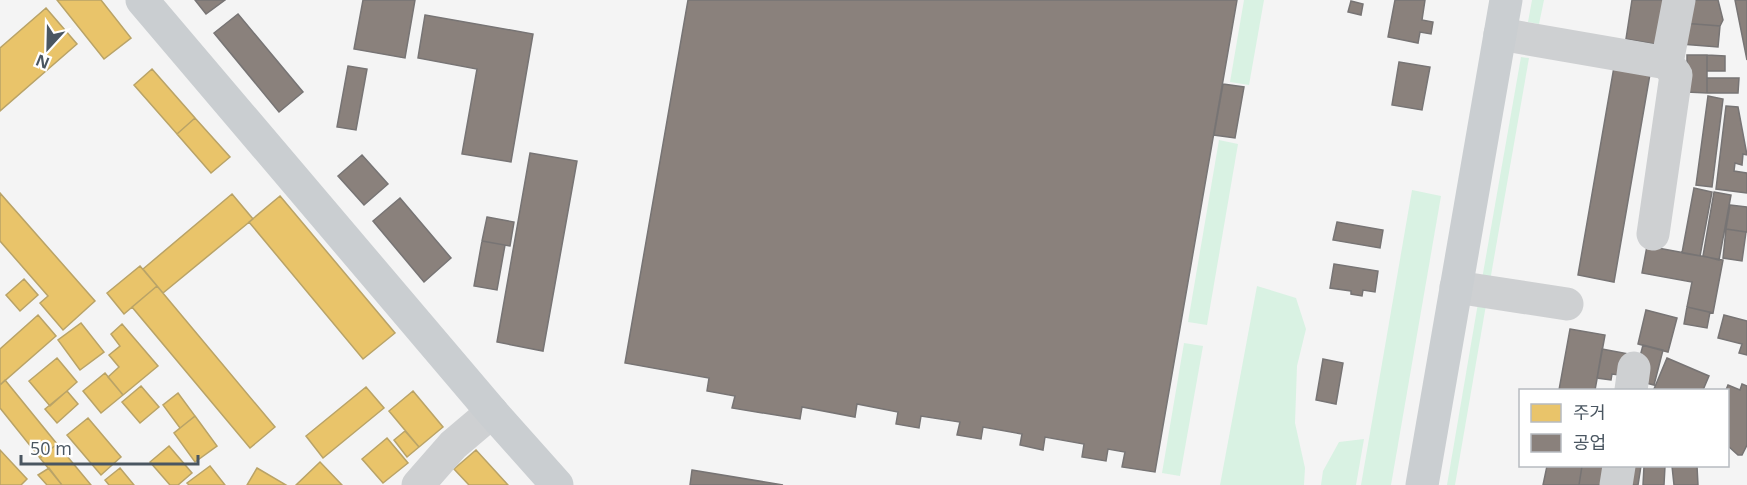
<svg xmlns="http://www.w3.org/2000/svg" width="1747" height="485" viewBox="0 0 1747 485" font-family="'Open Sans','Noto Sans KR',sans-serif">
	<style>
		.green { fill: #d9f2e3 }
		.homes { fill: #e9c46a; stroke: #b9a367; stroke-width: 1.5 }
		.industry { fill: #8a817c; stroke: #777474; stroke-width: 1.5 }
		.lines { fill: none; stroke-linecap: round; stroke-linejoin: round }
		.minor { stroke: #ced0d2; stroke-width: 33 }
		.major { stroke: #caced1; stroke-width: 33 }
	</style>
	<rect width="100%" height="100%" fill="#f4f4f4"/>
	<!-- green -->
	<path class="green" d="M1244,0h20l-15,85 -19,-3z
		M1532,0h12l-5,24 -11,-2z
		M1521,57l8,1 -39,223 -8,-2z
		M1219,140l19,4 -31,181 -19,-3z
		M1412,190l29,6 -50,289h-30z
		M1257,286l39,12 10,31 -9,37 -2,57 10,45 -1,17h-84z
		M1478,303l8,2 -31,180h-8z
		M1184,343l19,3 -23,130 -18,-3z
		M1364,439l-8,46h-35l2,-14 16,-29z"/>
	<!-- homes -->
	<path class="homes" d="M57,0h44l30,38 -27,21z
		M46,8l31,36 -77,67v-63z
		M152,69l43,49 -18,16 -43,-49z
		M195,118l35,39 -19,16 -34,-39z
		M0,193l95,108 -32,29 -23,-27 8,-7 -48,-55z
		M232,194l21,25 -90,74 -20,-24z
		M280,196l115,137 -32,26 -114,-137z
		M140,266l17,20 -33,28 -17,-21z
		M24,279l14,16 -18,16 -14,-16z
		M157,286l118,141 -25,21 -118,-141z
		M38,315l18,21 -56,49v-36z
		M81,323l23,29 -24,18 -22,-30z
		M122,324l36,42 -35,29 -15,-18 11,-10 -10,-12 11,-9 -9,-12z
		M57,358l20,24 -27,24 -21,-25z
		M105,373l18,22 -22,18 -18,-22z
		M5,380l52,64 -17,14 -40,-50v-23z
		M141,386l18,21 -19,16 -18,-21z
		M366,387l18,21 -61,50 -17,-22z
		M67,391l11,13 -21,19 -12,-14z
		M413,391l30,36 -24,20 -30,-36z
		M178,393l17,23 -15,12 -17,-23z
		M195,416l22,30 -22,16 -21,-29z
		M88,418l33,39 -20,18 -34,-40z
		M405,431l14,16 -12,10 -13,-17z
		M387,438l21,25 -25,20 -21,-24z
		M57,444l34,41h-29l-22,-27z
		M169,446l23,27 -14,12h-8l-20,-23z
		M0,450l27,29 -6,6h-21z
		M476,450l32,35h-39l-15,-16z
		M320,462l22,23h-46z
		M210,466l15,19h-36l-2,-2z
		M49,468l13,17h-15l-9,-10z
		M120,468l14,17h-25l-4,-5z
		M257,468l29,17h-39z"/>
	<!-- industry -->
	<path class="industry" d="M195,0h30l-19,14z
		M363,0h52l-10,58 -51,-9z
		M688,0h549l-82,472 -33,-5 3,-15 -17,-3 -2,12 -24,-4 2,-13 -39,-7 -2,13 -23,-5 2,-11 -39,-7 -2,12 -24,-4 3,-13 -39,-6 -2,12 -23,-4 2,-12 -41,-8 -2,13 -53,-10 -2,12 -68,-11 3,-12 -28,-5 2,-13 -84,-15z
		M1395,0h30l-3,20 11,2 -2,12 -11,-2 -2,11 -30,-6z
		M1632,0h36l-8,45 -34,-6z
		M1686,0h32l5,20 -3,6 -38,-3z
		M1735,0h12v60z
		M1351,1l12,3 -2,11 -13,-3z
		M238,14l65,78 -24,20 -65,-79z
		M425,15l108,19 -22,128 -49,-8 15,-85 -59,-11z
		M1682,23l38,3 -2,21 -37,-3z
		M1687,55h20v38l-20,-1z
		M1707,55l18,1v15h-18z
		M1399,62l31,5 -8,43 -30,-5z
		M348,66l19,3 -11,61 -19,-3z
		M1614,67l36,7 -36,208 -36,-7z
		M1707,78h32l-1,15h-31z
		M1223,84l21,3 -9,51 -21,-3z
		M1708,96l15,3 -11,88 -16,-2z
		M1726,106l12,1 9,48 -4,-1 -1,11 -7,-2 -1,8 13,2v20l-31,-4z
		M530,153l47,8 -34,190 -46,-9z
		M362,155l26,29 -24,21 -26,-29z
		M1694,188l18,4 -12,64 -18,-3z
		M1714,192l17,3 -12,65 -16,-4z
		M400,198l51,60 -27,24 -51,-61z
		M1730,205l17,2v25l-21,-3z
		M487,217l27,5 -4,24 -28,-5z
		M1337,222l46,8 -3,18 -47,-8z
		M1726,229l20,3 -4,29 -19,-3z
		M482,241l23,4 -8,45 -23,-4z
		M1647,246l76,14 -10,53 -26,-6 5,-25 -50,-9z
		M1334,264l44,7 -3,21 -12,-2 -1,6 -11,-2v-3l-21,-3z
		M1687,307l23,5 -3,16 -23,-4z
		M1646,310l31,8 -9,34 -30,-8z
		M1724,315l23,6v34l-8,-2 3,-9 -24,-6z
		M1570,329l35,6 -10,55h-36z
		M1643,345l20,5 -9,35 -20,-5z
		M1602,349l27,5 -3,22 -14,-2 -1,6 -14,-2z
		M1667,358l42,18 -6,14h-45l-4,-1z
		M1323,359l20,4 -7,41 -20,-4z
		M1742,384l5,2v59l-5,10h-4l-10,-9v-56h-2l2,-5 12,5z
		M1547,466h35l-3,19h-36z
		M1582,466h25l-4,19h-24z
		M1630,466h11l-3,19h-10z
		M1644,466h21l-1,19h-21z
		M1672,466h25l1,19h-24z
		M692,470l91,15h-93z"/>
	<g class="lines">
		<!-- minor -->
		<path class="minor" d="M1500,34l167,29 9,12 -23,159
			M1667,63l12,-63
			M1456,287l111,17
			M1631,390l3,-22
			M418,485l35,-40 39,-33
			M1616,485l3,-19"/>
		<!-- major -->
		<path class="major" d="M142,0l350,412 65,73
			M1422,485l84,-485"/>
	</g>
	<!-- legend -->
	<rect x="1519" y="389" width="210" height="78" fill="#ffffff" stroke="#b7bbc0" stroke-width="1.5"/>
	<rect x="1531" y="404" width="30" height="18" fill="#e9c46a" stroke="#b7bbc0" stroke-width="1.5"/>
	<text x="1573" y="419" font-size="18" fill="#4a5661">주거</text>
	<rect x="1531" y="434" width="30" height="18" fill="#8a817c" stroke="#b7bbc0" stroke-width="1.5"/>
	<text x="1573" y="449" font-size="18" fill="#4a5661">공업</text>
	<!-- north arrow -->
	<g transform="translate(48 48) rotate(202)" stroke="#ffffff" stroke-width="4.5" paint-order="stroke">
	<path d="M0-4.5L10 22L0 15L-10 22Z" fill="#4a5661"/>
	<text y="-9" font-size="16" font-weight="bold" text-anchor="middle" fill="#4a5661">N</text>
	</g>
	<!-- scale -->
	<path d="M21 455v9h177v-9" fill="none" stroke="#4a5661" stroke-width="3"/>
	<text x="30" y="455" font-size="18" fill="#4a5661" stroke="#ffffff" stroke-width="4.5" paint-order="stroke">50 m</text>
</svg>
